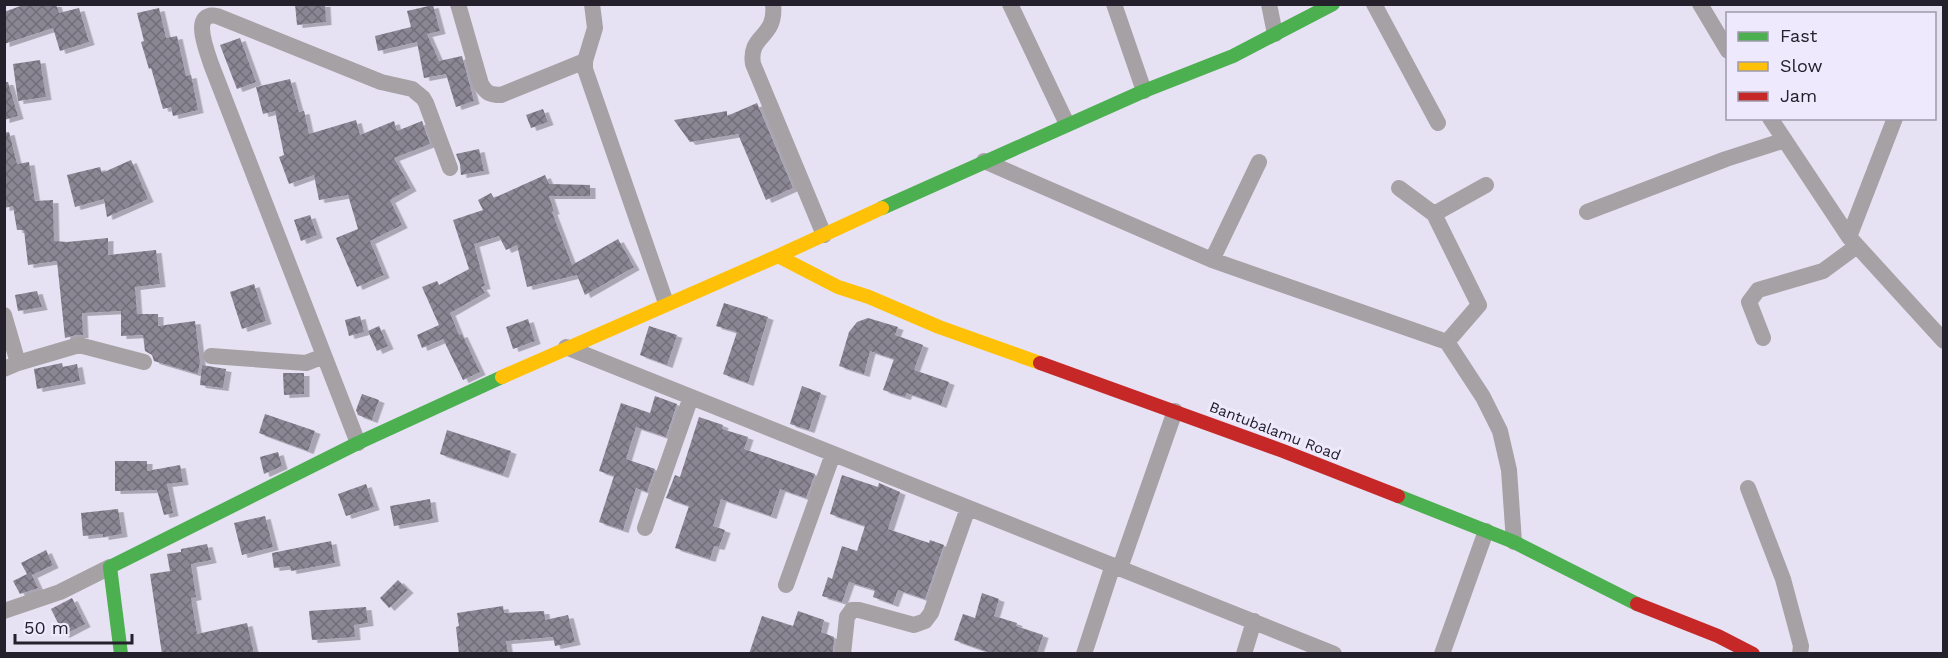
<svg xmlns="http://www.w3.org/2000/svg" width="1948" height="658" viewBox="0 0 1948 658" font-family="'Work Sans',sans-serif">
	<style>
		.building { fill: url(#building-cross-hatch); filter: url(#shadow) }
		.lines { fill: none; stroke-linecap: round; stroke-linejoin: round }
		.street { stroke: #a6a1a4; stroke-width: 16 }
		.fast { stroke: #4caf50; stroke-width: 14 }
		.slow { stroke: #ffc107; stroke-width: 14 }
		.jam { stroke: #c62828; stroke-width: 14 }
		.labels { text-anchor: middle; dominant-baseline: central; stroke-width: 6; stroke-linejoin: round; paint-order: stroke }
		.street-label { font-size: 15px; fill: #24202c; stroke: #efe9fd }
	</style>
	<defs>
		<pattern id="building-cross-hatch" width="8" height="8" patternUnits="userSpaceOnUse" patternTransform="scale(1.5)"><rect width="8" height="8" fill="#8a8693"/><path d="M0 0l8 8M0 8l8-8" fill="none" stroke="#716d78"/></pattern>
		<filter id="shadow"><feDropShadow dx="5.5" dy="3" stdDeviation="0" flood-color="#0004"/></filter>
	</defs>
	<rect width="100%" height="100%" fill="#e6e1f3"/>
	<!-- building -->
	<path class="building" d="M26,4h30l3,9 20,-5 10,34 -29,9 -7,-23 -49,16v-32z
		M295,4h30l1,18 -29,3z
		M433,5l7,26 -13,3 12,27 23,-5 12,45 -18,6 -10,-33 -22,4 -7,-36 -39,9 -3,-15 36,-9 -4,-16z
		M159,8l7,30 11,-2 9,40 5,-1 7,35 -25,6 -2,-9 -8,2 -12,-41 -2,1 -8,-27 3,-1 -7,-28z
		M240,38l16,44 -19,7 -17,-44z
		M40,60l6,37 -28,4 -5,-37z
		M290,79l9,33 5,-1 5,23 47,-14 4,15 34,-14 3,10 25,-10 8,23 -36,14 17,30 -21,12 12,25 -32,16 14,34 -27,12 -21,-49 22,-9 -10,-34 -29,5 -5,-25 -25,9 -10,-27 5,-2 -9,-44 -12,3 -7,-27z
		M4,82h4l10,34 -14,4z
		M757,103l36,85 -27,12 -28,-66 -48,8 -16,-22 53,-9v5z
		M543,109l5,13 -17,6 -5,-13z
		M9,132l8,32 12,-2 6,39 18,-1 1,41 13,1 41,-4v17l48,-5 4,34 -25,3 2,27h21v12l37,-5 5,40 -2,13 -44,-13 -2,-6 -7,-4 -2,-16 -22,1v-25l-39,2 1,22h-7l-11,3 -8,-77 -29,4 -4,-35h-7l-4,-24 -9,2v-75z
		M479,149l5,22 -23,4 -1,-11 -4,-10z
		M131,160l17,39 -41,18 -3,-18 -29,8 -8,-32 33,-8 2,6z
		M545,175l4,9 41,1v11h-41l5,15 -2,1 20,53 46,-26 16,28 -49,28 -8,-20 -50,12 -10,-42 -11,5 -7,-14 -25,8 11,42 -4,1 4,6 -35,20 9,22 3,-1 18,38 -17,8 -20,-41 -21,9 -5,-13 22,-10 -17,-38 15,-6 2,4 30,-16 -16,-49 30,-10 -5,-10 13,-7 3,5z
		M310,215l7,20 -16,6 -7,-21z
		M254,284l12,37 -24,8 -12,-37z
		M37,291l5,16 -24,4 -3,-16z
		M724,303l44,14 -20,66 -25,-9 14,-42 -21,-6z
		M360,316l4,16 -15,4 -4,-16z
		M868,318l30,9 -3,8 28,10 -9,25 35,12 -8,23 -34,-12 -2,4 -22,-7 11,-31 -24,-8 -6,23 -25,-8 10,-34 8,-10z
		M528,319l7,22 -22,8 -7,-22z
		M379,326l9,20 -11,5 -9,-20z
		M649,326l28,9 -10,30 -27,-10z
		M62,363l1,4 14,-3 3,17 -43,8 -3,-20z
		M202,365l24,4 -3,19 -23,-3z
		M283,373h21v21l-20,1z
		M802,386l19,7 -12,37 -19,-6z
		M362,394l17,6 -7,20 -14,-5 -2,-5z
		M655,396l22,8 -11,33 -30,-10 -10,32 29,10 -8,23 -11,-4 -13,42 -24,-8 15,-46 -15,-5 22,-68 29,10z
		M265,414l50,17 -7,20 -49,-18z
		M699,417l24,8 -1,4 26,8 -4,12 71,25 -9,24 -26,-9 -9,27 -50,-17 -8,27 12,4 -6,17 -5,-1 -4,13 -35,-11 14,-42 -23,-8 9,-23 5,2z
		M447,430l64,21 -8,24 -63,-21z
		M278,452l4,14 -18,8 -4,-17z
		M115,461h32v10l33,-6 3,17 -16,2 6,29 -9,2 -7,-25 -42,1z
		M842,475l36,12 1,-4 21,9 -12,37 41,14 1,-3 14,5 -19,54 -27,-9 -5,14 -20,-7 2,-7 -26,-8 -7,20 -20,-6 6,-19 4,2 10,-33 15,5 8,-25 -35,-12z
		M366,484l8,23 -28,9 -8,-22z
		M430,499l3,20 -39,7 -4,-20z
		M118,509l4,25 -19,3v-3l-20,2 -2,-23z
		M265,516l8,31 -31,8 -8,-32z
		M331,541l4,22 -44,8 -1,-5 -16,2 -2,-15z
		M207,544l4,16 -20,4 5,33 -5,1 6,36 50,-11 7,31h-92l-12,-80 20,-3 -3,-17 14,-2v-3z
		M46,550l7,15 -21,10 6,13 -18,6 -7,-13 14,-7 -6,-11z
		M398,580l10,10 -19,18 -9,-10z
		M982,593l17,6 -5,17 23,7 -1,3 27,9 -6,19h-43l-40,-14 9,-26 12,4z
		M72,598l13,26 -21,11 -13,-26z
		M503,606l1,7 40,-2 1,9 23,-5 7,27 -20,4 -2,-9 -47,4 2,13h-49l-3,-27 3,-1 -2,-13z
		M366,607l2,16 -14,2 1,12 -43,3 -3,-29z
		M798,611l26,9 -3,12 13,5 -1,17h-84l13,-38 31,10z"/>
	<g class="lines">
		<!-- street -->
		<path class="street" d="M458,4l23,80c5,9 9,11 20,11l84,-34
			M592,4l3,24 -10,33v8l81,234
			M773,4c4,35 -25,30 -20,60l71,171
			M1010,4l57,120
			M1114,4l30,87
			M1269,4l6,30
			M1374,4l64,119
			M1700,4l28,47
			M1770,118l79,119 95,104
			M984,161l228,99 235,82 36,55 17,34 9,39 5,72
			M1399,188l35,26 45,91 -32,37
			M1587,212l139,-53 59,-19
			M1434,214l52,-29
			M1849,237l46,-119
			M1212,260l47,-98
			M4,315l14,48
			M1763,338l-14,-36 9,-12 65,-19 34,-25
			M566,347l768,307
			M211,356l95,7 18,-7
			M4,369l14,-6 61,-18 65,17
			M358,443l-147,-379c-4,-13 -21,-53 6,-48l164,66 31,7 11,9 3,5 24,65
			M1748,488l35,91 18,67 -1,8
			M645,528l46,-131
			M1120,568l55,-157
			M786,585l47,-131
			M4,611l56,-19 50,-25
			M843,654l4,-37 5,-7h7l55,15 11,-4 6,-8 37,-105
			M1084,654l29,-89
			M1244,654l10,-33
			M1442,654l44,-123"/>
		<!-- fast -->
		<path class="fast" d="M882,208l262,-117 89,-35 100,-52
			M1398,496l116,46 123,62
			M121,654l-11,-87 248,-124 144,-66"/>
		<!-- slow -->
		<path class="slow" d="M778,256l60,31 31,10 70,30 101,36
			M502,377l276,-121 104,-48"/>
		<!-- jam -->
		<path class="jam" d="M1040,363l243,88 115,45
			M1637,604l81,32 35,18"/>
	</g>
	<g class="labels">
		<!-- street labels -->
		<g class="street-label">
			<text transform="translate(1275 431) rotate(21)">Bantubalamu Road</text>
		</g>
	</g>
	<!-- border -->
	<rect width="1948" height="658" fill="none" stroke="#24202c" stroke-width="12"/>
	<!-- legend -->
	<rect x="1726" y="12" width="210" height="108" fill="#efe9fd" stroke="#9e99a9" stroke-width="1.5"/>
	<rect x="1738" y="32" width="30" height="9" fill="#4caf50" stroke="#9e99a9" stroke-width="1.5"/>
	<text x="1780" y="42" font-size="18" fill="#24202c">Fast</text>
	<rect x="1738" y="62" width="30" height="9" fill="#ffc107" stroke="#9e99a9" stroke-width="1.5"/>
	<text x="1780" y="72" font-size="18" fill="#24202c">Slow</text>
	<rect x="1738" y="92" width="30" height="9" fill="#c62828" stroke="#9e99a9" stroke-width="1.5"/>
	<text x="1780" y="102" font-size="18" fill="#24202c">Jam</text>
	<!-- scale -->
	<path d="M15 634v9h117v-9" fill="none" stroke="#24202c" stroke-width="3"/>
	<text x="24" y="634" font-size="18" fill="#24202c" stroke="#efe9fd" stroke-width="4.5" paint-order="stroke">50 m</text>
</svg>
